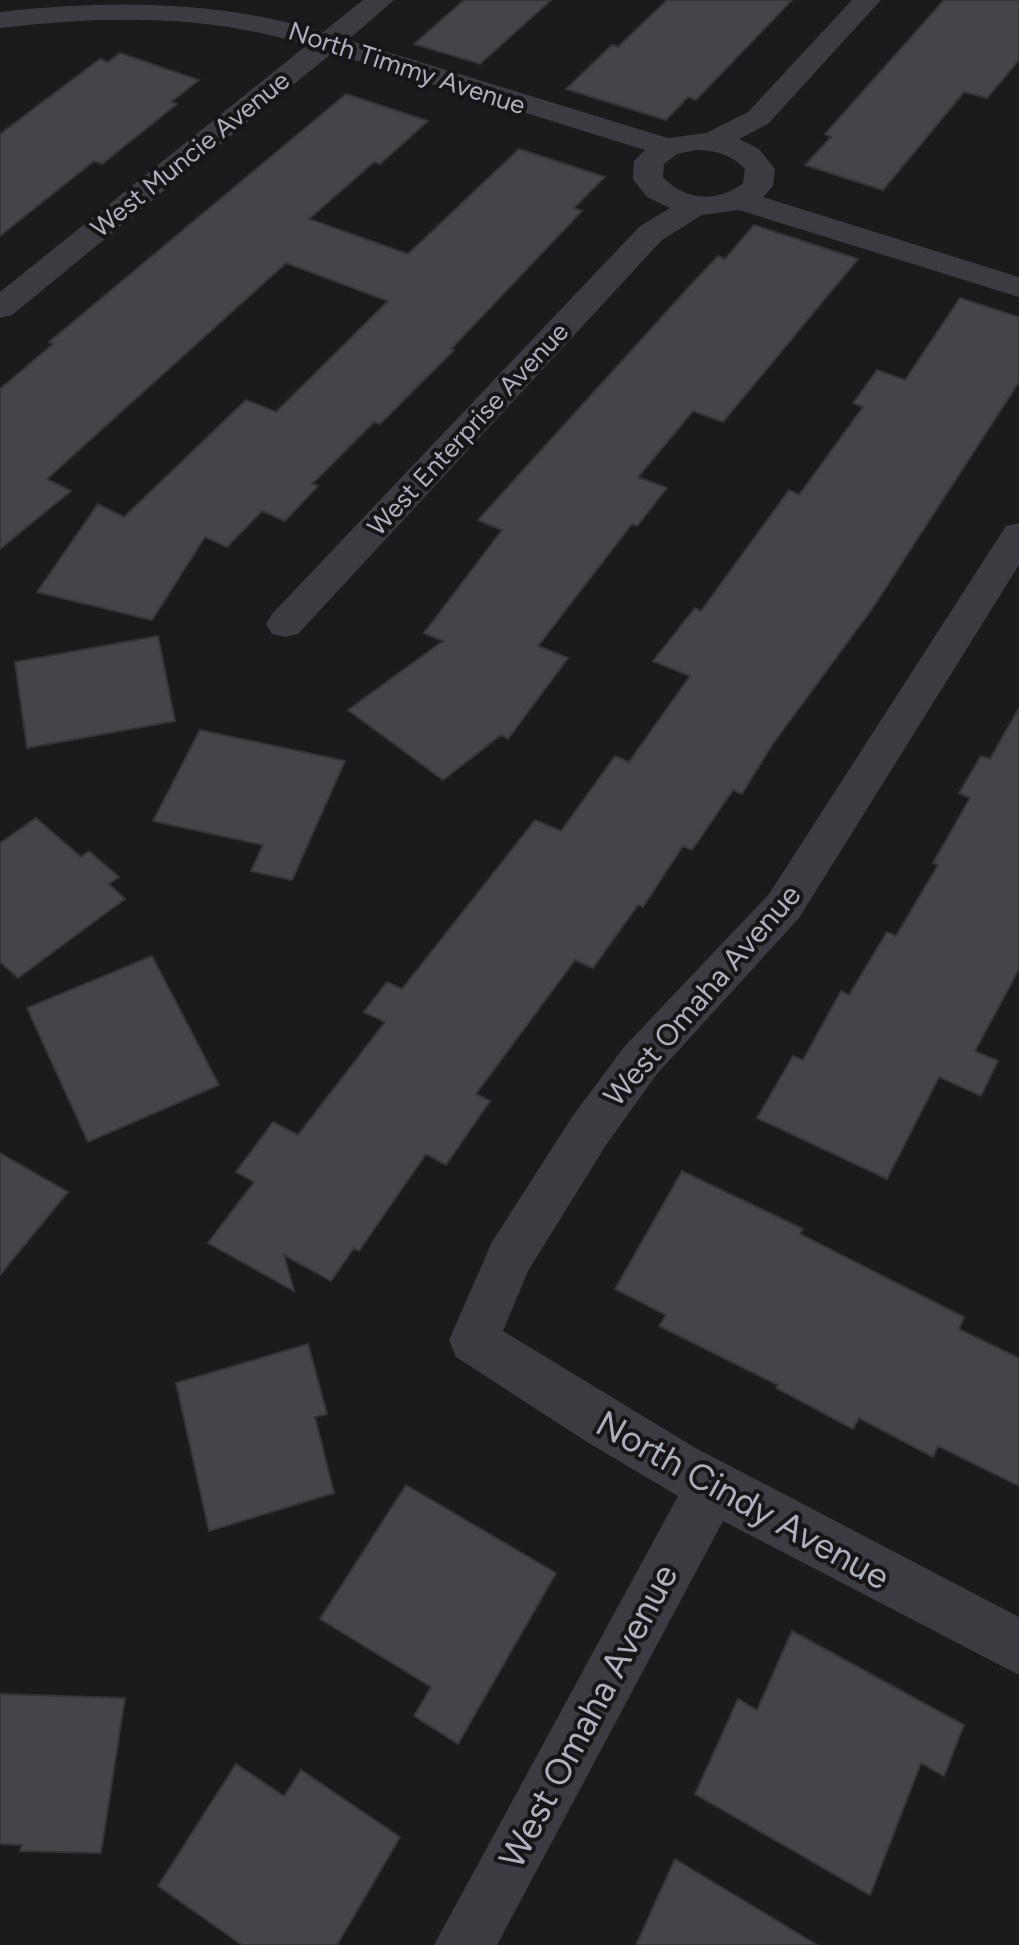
<svg xmlns="http://www.w3.org/2000/svg" width="1019" height="1945" viewBox="0 0 1019 1945" font-family="Figtree,sans-serif">
	<style>
		.building { fill: #454549; stroke: #353438; stroke-width: 2 }
		.lines { fill: none; stroke-linecap: round; stroke-linejoin: round }
		.minor { fill: #3b3c41; fill-rule: evenodd }
		.labels { text-anchor: middle; dominant-baseline: central; stroke-width: 8; stroke-linejoin: round; paint-order: stroke }
		.far-street-label { font-size: 26px; fill: #adb0bb; stroke: #161518 }
		.street-label { font-size: 30px; fill: #adb0bb; stroke: #161518 }
		.near-street-label { font-size: 36px; fill: #adb0bb; stroke: #161518 }
	</style>
	<rect width="100%" height="100%" fill="#1b1a1d"/>
	<!-- building -->
	<path class="building" d="M464,0h87l-71,64 -66,-20z
		M667,0h125l-96,100 -8,-3 -22,23 -100,-31 46,-44 6,2z
		M944,0h75v60l-32,38 -23,-6 -81,98 -78,-25 26,-28 -6,-3z
		M120,53l79,27 -28,22 6,2 -75,60 -8,-3 -94,75v-102l100,-75 8,3z
		M346,94l82,27 -48,43 -6,-2 -65,57 99,35 111,-105 86,28 -31,31 8,3 -131,138 3,1 -74,74 -6,-2 -62,62 6,2 -33,35 -23,-10 -35,36 -22,-10 -53,83 -115,-28 61,-88 26,13 122,-117 30,12 112,-111 -102,-38 -239,216 24,12 -71,58v-160l53,-45 -4,-2z
		M754,225l104,34 -135,163 -30,-11 -55,66 29,11 -30,38 -5,-2 -94,122 30,12 -60,81 -7,-4 -58,45 -95,-70 95,-69 -19,-8 78,-103 -24,-10 209,-231 31,-33 7,3z
		M960,298l59,19v65l-147,227 -100,136 -30,49 -9,-4 -41,60 -9,-4 -40,61 -5,-2 -45,63 -18,-8 -99,134 14,7 -44,64 -20,-11 -67,97 -5,-3 -23,33 -47,-26 10,36 -86,-48 46,-61 -18,-10 37,-50 25,13 87,-113 -21,-10 23,-30 15,7 133,-169 26,11 54,-75 14,6 61,-86 -37,-15 42,-53 6,3 88,-121 10,5 64,-88 -10,-4 24,-33 28,10z
		M158,636l17,85 -148,27 -12,-86z
		M1019,708v261l-44,82 23,10 -17,35 -42,-19 -52,102 -130,-61 36,-62 10,4 38,-69 8,4 38,-63 9,4 42,-71 -5,-2 37,-65 -11,-5 22,-37 9,3z
		M200,730l145,31 -53,119 -41,-9 12,-26 -110,-24z
		M36,818l45,39 8,-6 30,26 -10,7 16,15 -107,79 -18,-16v-119z
		M152,956l67,129 -131,57 -61,-134z
		M0,1153l68,39 -68,83z
		M682,1171l121,58 -3,5 164,83 -5,12 60,29v128l-81,-40 -5,11 -74,-39 -6,11 -77,-41 2,-3 -119,-59 7,-11 -51,-26z
		M308,1344l19,70 -12,3 19,76 -125,38 -33,-148z
		M406,1485l150,88 -98,171 -44,-28 17,-29 -111,-68z
		M792,1631l172,94 -20,51 -23,-13 -51,132 -175,-101 43,-95 19,11z
		M0,1694l125,4 -24,155 -81,-2 2,-6 -22,-1z
		M236,1764l48,32 17,-26 99,67 -63,108h-95l-84,-59z
		M675,1859l142,86h-181z"/>
	<g class="lines">
		<!-- minor -->
		<path class="minor" d="M363,0h31l-46,40 320,98 38,-5 42,-21 104,-112h29l-113,124 -29,15 20,10 16,20 -2,17 -10,11 256,80v20l-280,-87 -37,5 -40,25 -364,394 -13,3 -13,-3 -6,-10 6,-10 368,-388 30,-18 -23,-11 -14,-18 1,-18 11,-11 -313,-97 -320,262 -12,3v-26l307,-247c-101,-31 -202,-29 -307,-17v-16c111,-12 216,-12 323,20zM696,150c20,1 35,4 49,19l-2,14c-25,20 -58,18 -80,-6l1,-13 13,-10z
			M1019,523v42l-220,353 -143,157 -50,70 -78,126 -25,60 189,115 327,171v58l-296,-154 -226,424h-63l244,-449 -91,-54 -131,-85 -7,-17 43,-98 80,-125 52,-70 145,-153 237,-368z"/>
	</g>
	<g class="labels">
		<!-- far-street labels -->
		<g class="far-street-label">
			<text transform="translate(407 68) rotate(18)">North Timmy Avenue</text>
			<text transform="translate(190 154) rotate(-39)">West Muncie Avenue</text>
			<text transform="translate(468 429) rotate(-47)">West Enterprise Avenue</text>
		</g>
		<!-- street labels -->
		<g class="street-label">
			<text transform="translate(702 995) rotate(-49)">West Omaha Avenue</text>
		</g>
		<!-- near-street labels -->
		<g class="near-street-label">
			<text transform="translate(743 1500) rotate(29)">North Cindy Avenue</text>
			<text transform="translate(588 1716) rotate(-62)">West Omaha Avenue</text>
		</g>
	</g>
</svg>
